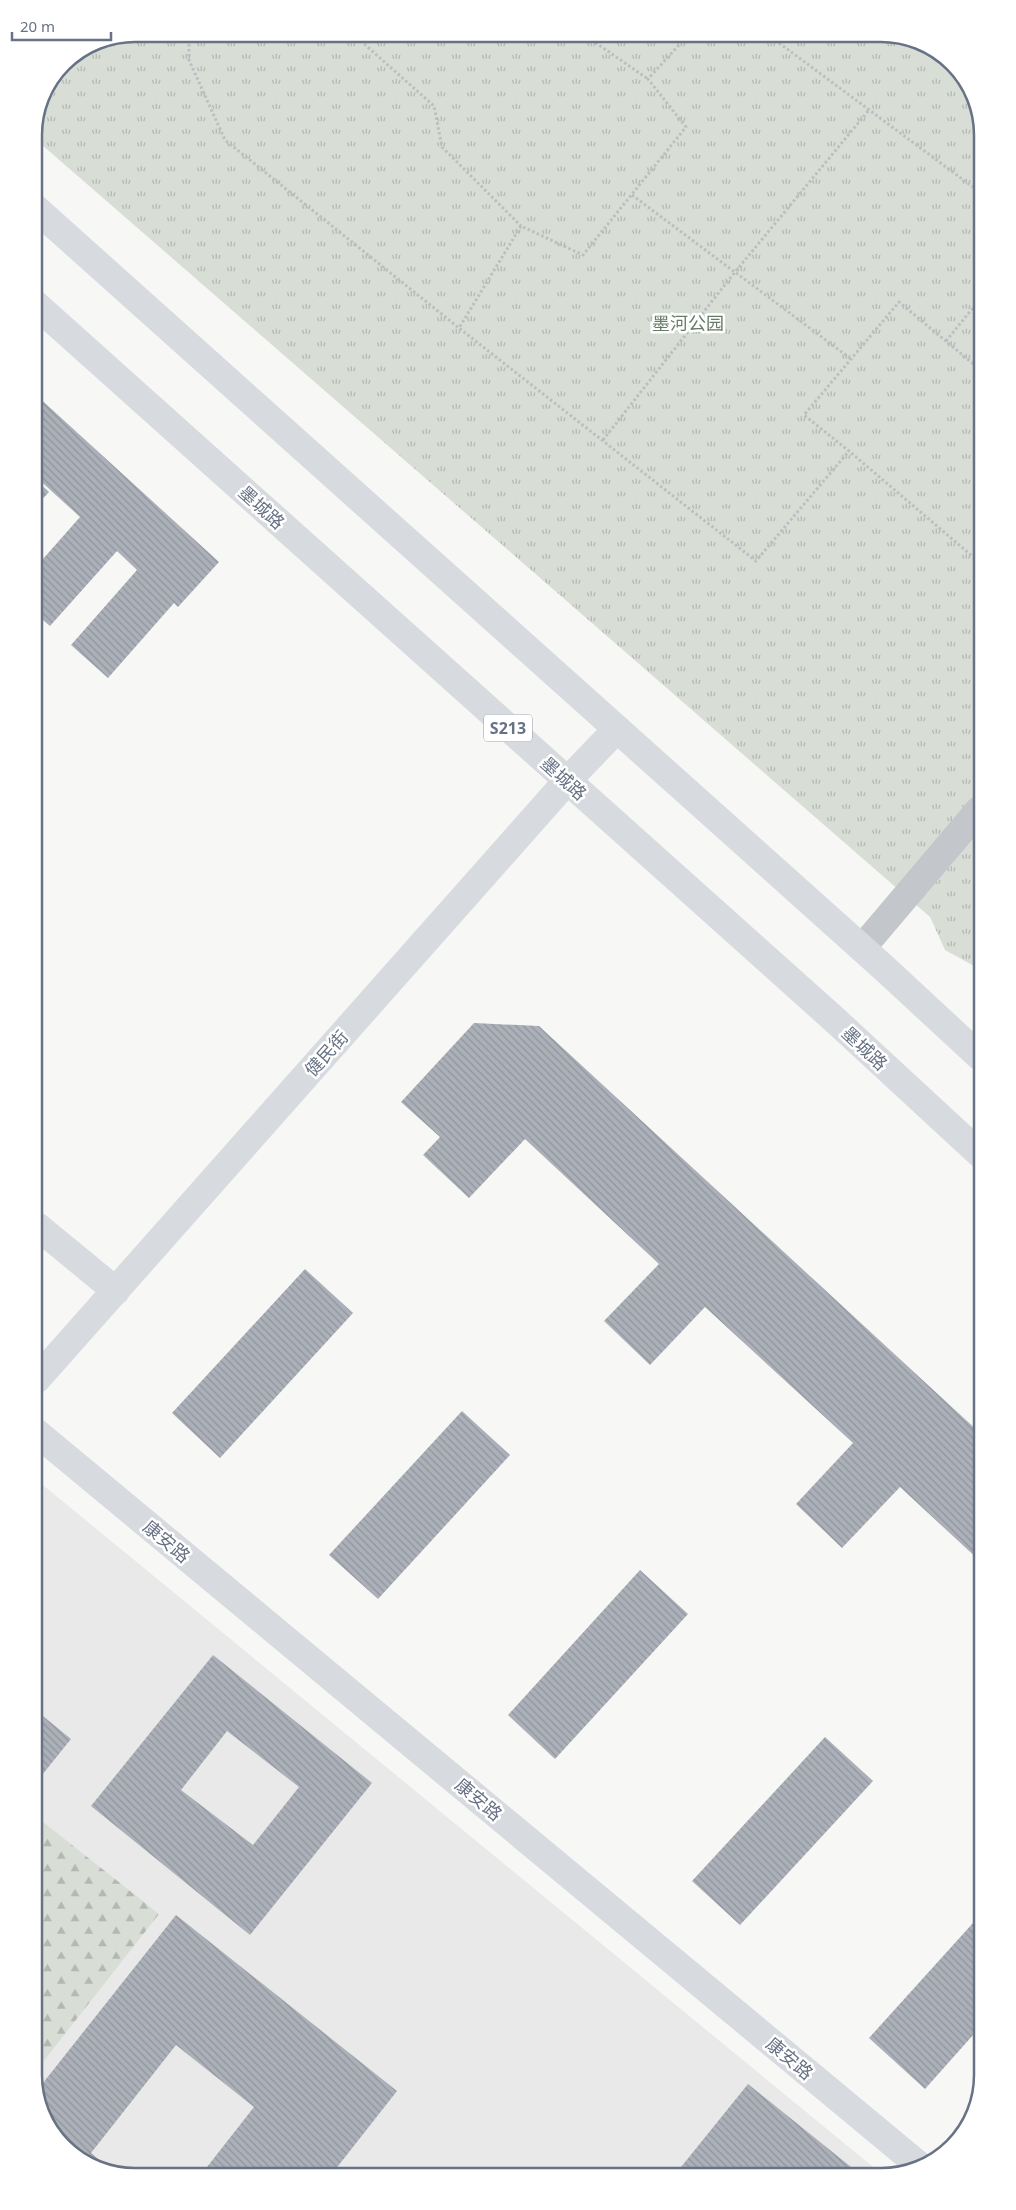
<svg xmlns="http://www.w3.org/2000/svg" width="1016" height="2210" viewBox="0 0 1016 2210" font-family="'Noto Sans','Noto Sans SC',sans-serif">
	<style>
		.built { fill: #e8e9e8 }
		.grass { fill: url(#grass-tufts) }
		.forest { fill: url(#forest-firs) }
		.building { fill: url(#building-back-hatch); fill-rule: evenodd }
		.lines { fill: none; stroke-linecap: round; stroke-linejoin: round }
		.path { stroke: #bdbec1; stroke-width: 3; stroke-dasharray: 2.5 2.5; stroke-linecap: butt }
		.street { stroke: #c3c6ca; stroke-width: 28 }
		.secondary { stroke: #d7dadf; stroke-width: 28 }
		.primary { stroke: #d7dadf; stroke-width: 28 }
		.labels { text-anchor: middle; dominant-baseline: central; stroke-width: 5; stroke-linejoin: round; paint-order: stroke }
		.shield { fill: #fff; stroke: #959caa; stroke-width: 1 }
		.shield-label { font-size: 16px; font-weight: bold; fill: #687285 }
		.park-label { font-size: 18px; fill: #677c67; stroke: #fff }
		.street-label { font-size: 18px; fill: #687285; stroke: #fff }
		.rim { fill: none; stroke: #687285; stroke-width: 2.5 }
	</style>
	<defs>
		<pattern id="grass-tufts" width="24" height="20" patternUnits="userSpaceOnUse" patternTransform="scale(1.25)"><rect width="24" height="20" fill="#d8ded6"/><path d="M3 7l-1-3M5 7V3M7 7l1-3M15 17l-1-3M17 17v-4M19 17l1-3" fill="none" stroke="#b3b8b3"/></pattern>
		<pattern id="forest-firs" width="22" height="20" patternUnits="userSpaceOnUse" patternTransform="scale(1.25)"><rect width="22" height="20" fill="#d8ded6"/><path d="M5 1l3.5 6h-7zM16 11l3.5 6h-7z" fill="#b3b8b3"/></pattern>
		<pattern id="building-back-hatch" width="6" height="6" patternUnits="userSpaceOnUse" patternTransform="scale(1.25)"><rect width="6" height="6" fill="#acb1b9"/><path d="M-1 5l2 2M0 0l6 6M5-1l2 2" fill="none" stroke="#90949c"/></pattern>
	</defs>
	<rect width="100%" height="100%" fill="#f7f8f5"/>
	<!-- built -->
	<path class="built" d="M38,1481l840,690 -749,5 -55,-21 -35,-48z"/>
	<!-- grass -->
	<path class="grass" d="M136,34h751l55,21 35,48 2,857 -5,6 -29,-16 -15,-33 -896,-779c0,-40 26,-82 63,-97 11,-4 26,-5 39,-7z"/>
	<!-- forest -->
	<path class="forest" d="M38,1818l121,96 -120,153z"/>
	<!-- building -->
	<path class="building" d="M35,394l184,168 -41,45 -4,-4 -66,75 -37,-33 66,-75 -20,-19 -67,75 -15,-13v-45l45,-51 -45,-41z
		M35,479l14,13 -14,15z
		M474,1023l65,3 441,407 1,129 -81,-75 -58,61 -46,-44 57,-61 -148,-136 -55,58 -46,-44 55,-57 -134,-125 -56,59 -46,-43 17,-18 -39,-35z
		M305,1269l48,44 -133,145 -48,-45z
		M462,1411l48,44 -132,144 -49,-44z
		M640,1570l48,44 -133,145 -47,-44z
		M213,1655l159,128 -122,152 -159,-129zM227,1731l72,56 -46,58 -72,-55z
		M38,1712l33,27 -33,41z
		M825,1737l48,44 -133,144 -48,-44z
		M982,1913v112l-57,64 -56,-51z
		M176,1915l221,176 -66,84 -131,1 54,-69 -78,-62 -85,108 19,16 -36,-14 -35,-48v-19z
		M748,2084l108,87 -179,1z"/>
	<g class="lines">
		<!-- path -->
		<path class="path" d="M189,34v26l36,80 234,188
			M353,34l81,72 8,41 79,79
			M583,34l65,45
			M689,34l-41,45 38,48 -103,128 -62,-29 -62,102 297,233 93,-110
			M767,34l210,156
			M632,195l219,164
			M946,341l31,-38
			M977,367l-78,-65 -95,113 45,36 129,110
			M603,440l132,-168 134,-162"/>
		<!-- street -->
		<path class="street" d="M862,948l117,-138"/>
		<!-- secondary -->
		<path class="secondary" d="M37,1226l79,65
			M37,1379l530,-598 50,-52
			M37,1433l883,733"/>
		<!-- primary -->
		<path class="primary" d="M34,207l850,761 95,88
			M34,303l802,718 144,133"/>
	</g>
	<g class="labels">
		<!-- shield labels -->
		<rect class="shield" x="484" y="714.5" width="48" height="27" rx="4"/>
		<g class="shield-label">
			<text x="508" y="728">S213</text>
		</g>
		<!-- park labels -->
		<g class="park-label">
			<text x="688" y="323">墨河公园</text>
		</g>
		<!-- street labels -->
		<g class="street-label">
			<text transform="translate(262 507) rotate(42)">墨城路</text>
			<text transform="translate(564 778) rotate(42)">墨城路</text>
			<text transform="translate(865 1048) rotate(43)">墨城路</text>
			<text transform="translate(326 1053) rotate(-48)">健民街</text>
			<text transform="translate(167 1541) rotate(40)">康安路</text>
			<text transform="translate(479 1799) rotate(40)">康安路</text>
			<text transform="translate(790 2058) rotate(40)">康安路</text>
		</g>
	</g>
	<!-- crop -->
	<path d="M0 0H1016V2210H0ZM135 42H881A93 93 0 0 1 974 135V2075A93 93 0 0 1 881 2168H135A93 93 0 0 1 42 2075V135A93 93 0 0 1 135 42Z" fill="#fff" fill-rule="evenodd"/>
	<path class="rim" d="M135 42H881A93 93 0 0 1 974 135V2075A93 93 0 0 1 881 2168H135A93 93 0 0 1 42 2075V135A93 93 0 0 1 135 42Z"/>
	<!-- scale -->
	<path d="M12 32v8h99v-8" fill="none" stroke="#687285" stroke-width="2.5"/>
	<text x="20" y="32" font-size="15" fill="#687285" stroke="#ffffff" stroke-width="4" paint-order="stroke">20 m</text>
</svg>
